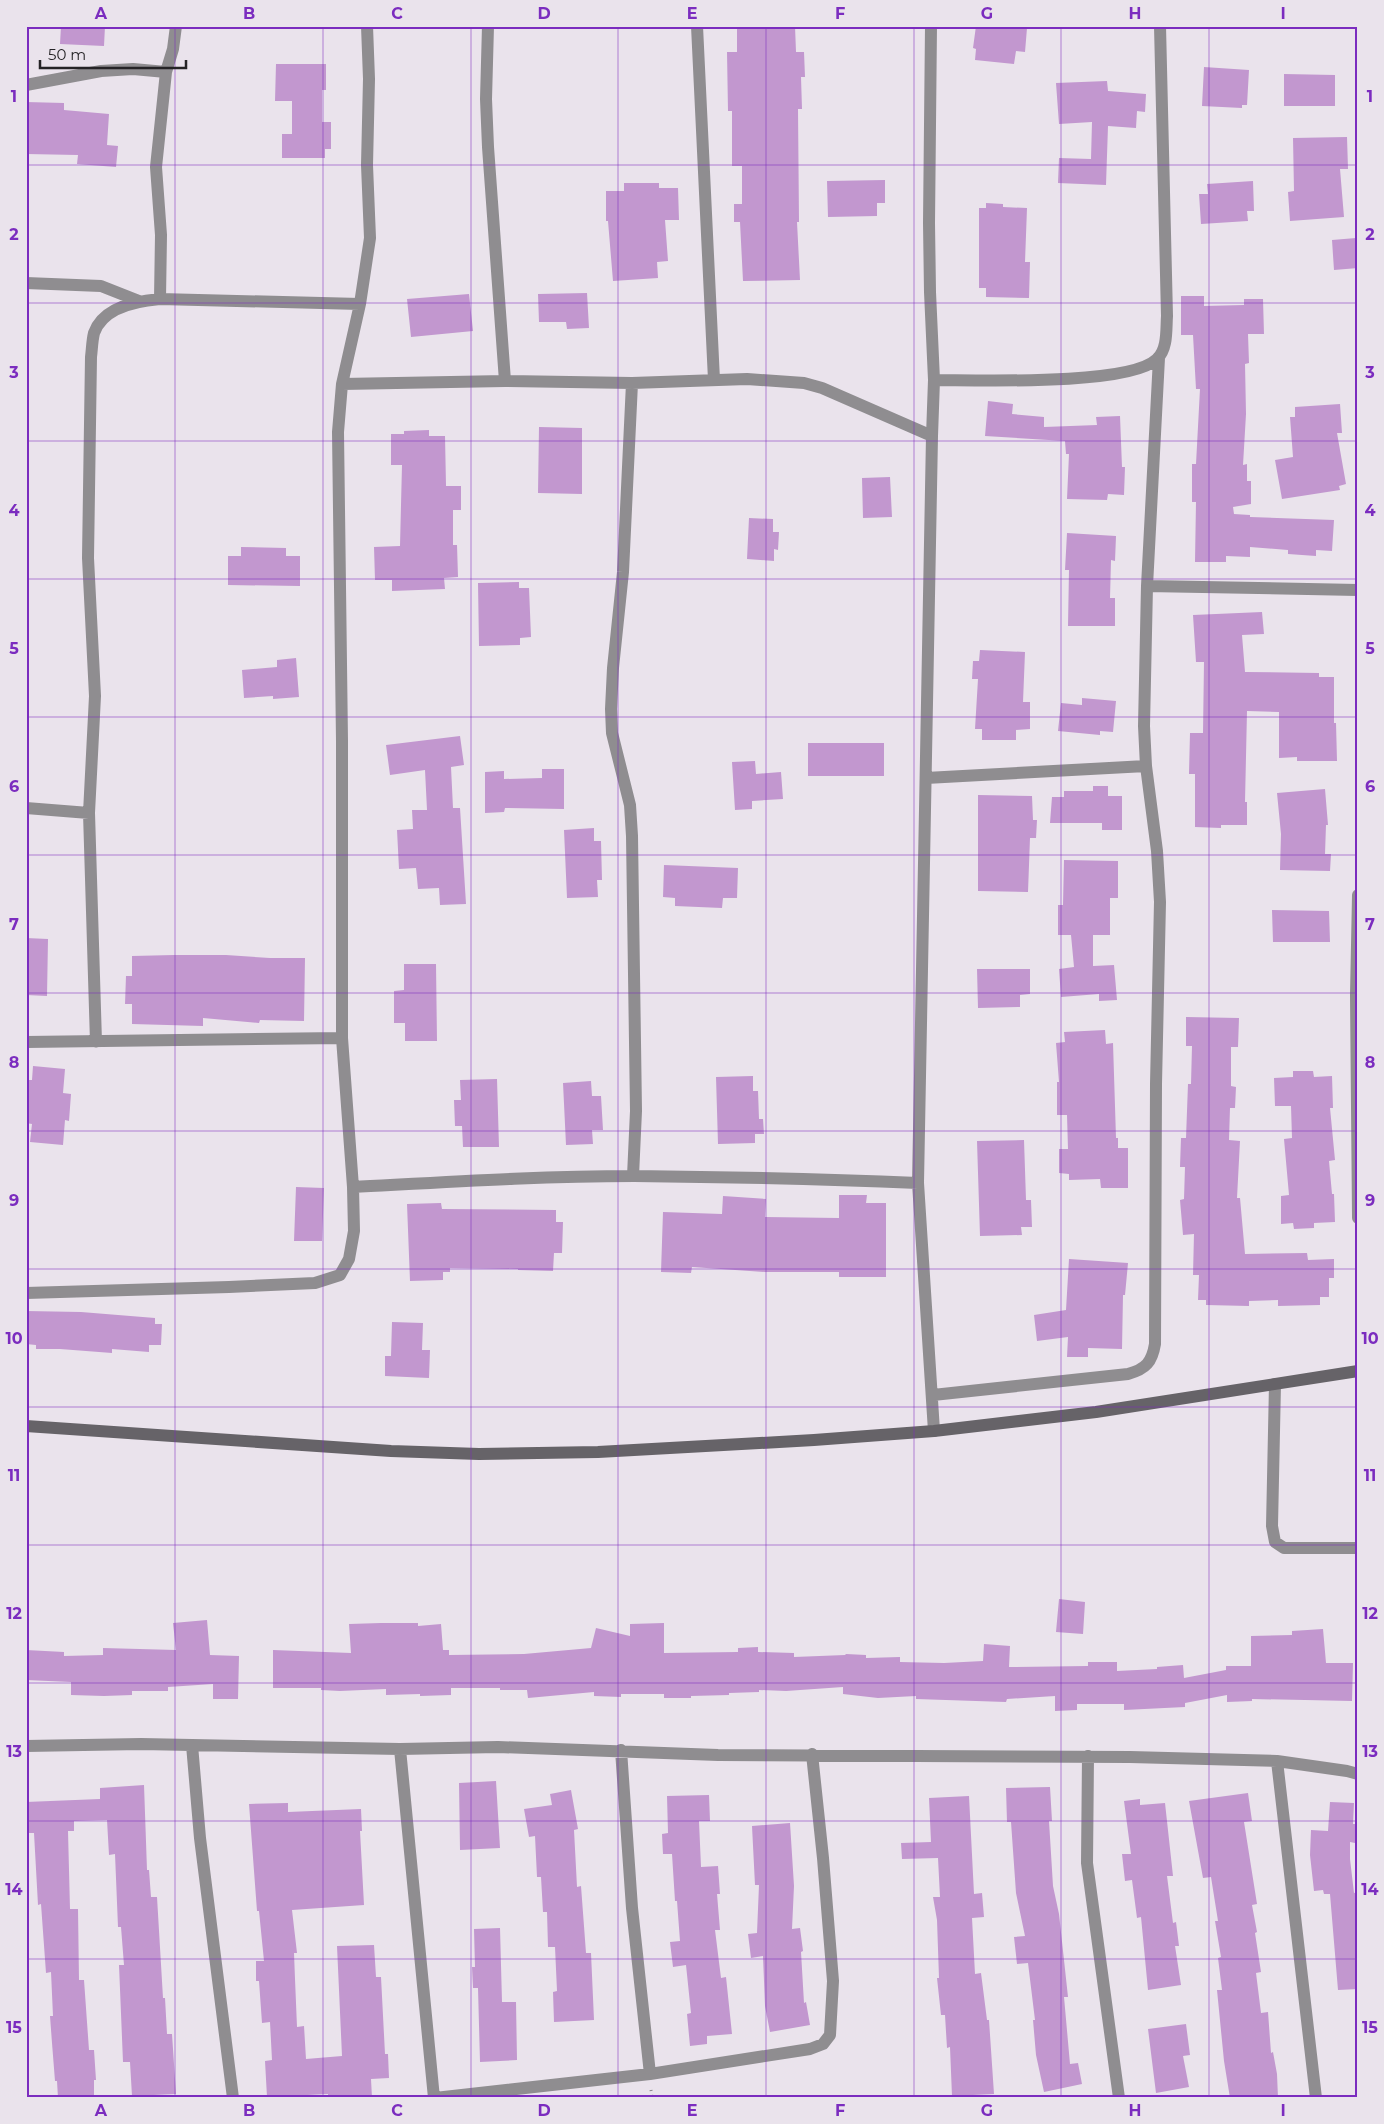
<svg xmlns="http://www.w3.org/2000/svg" width="1384" height="2124" viewBox="0 0 1384 2124" font-family="Montserrat,sans-serif">
	<style>
		.building { fill: #c297cf }
		.lines { fill: none; stroke-linecap: round; stroke-linejoin: round }
		.path { stroke: #8b868c; stroke-width: 3; stroke-dasharray: 1 4; stroke-linecap: butt }
		.street { stroke: #8f8d90; stroke-width: 12 }
		.secondary { stroke: #666368; stroke-width: 12 }
		.grid { fill: none; stroke: #7b2cbf; stroke-width: 1; stroke-opacity: 0.55 }
		.neatline { fill: none; stroke: #7b2cbf; stroke-width: 2 }
		.grid-label { font-size: 16px; text-anchor: middle; font-weight: bold; fill: #7b2cbf }
	</style>
	<rect width="100%" height="100%" fill="#eae3ec"/>
	<!-- building -->
	<path class="building" d="M61,26h44l-1,20 -44,-2z
		M737,26h58l1,26h8l1,25h-4l1,32h-4l1,113h-2l3,58 -57,1 -3,-59h-6v-18h8v-38h-10v-55h-4l-1,-59h10z
		M976,26l51,2 -2,24 -9,-1 -2,13 -39,-4 1,-11 -3,-1z
		M276,64h50v26h-4v32h9v27h-6v9h-43v-24h10v-33h-17z
		M1204,67l45,3 -2,35h-5v3l-40,-2z
		M1284,74l51,1v31h-51z
		M1107,81l1,10 38,3 -1,18 -8,-1 -1,17 -28,-2 -2,59 -48,-2 1,-25 32,1 1,-37 -33,2 -3,-41z
		M26,102l38,1v7l45,4 -2,31 11,1 -2,21 -39,-3 1,-9 -52,-1z
		M1347,137l1,32h-8l4,48 -54,4 -2,-29 6,-1 -1,-53z
		M885,180v23h-8v13l-49,1 -1,-36z
		M1253,181l1,30h-7l1,10 -47,3 -2,-30h9l-1,-10z
		M624,183h35v5h19l1,32h-14l3,41 -11,1 1,16 -45,3 -5,-60h-2v-30h18z
		M986,203l17,1v3l24,1 -2,54h5l-1,36 -43,-1v-9h-7v-80h7z
		M1356,238l2,30 -24,2 -2,-30z
		M587,293l2,35 -22,1 -1,-7h-27l-1,-28z
		M469,294l4,37 -62,6 -4,-38z
		M1181,296h23v10l40,-1v-6h19l1,35h-16l1,29 -4,1 1,50 -3,51 4,-1v17h4v23l-18,3 1,7 16,1v2l84,3 -2,31 -16,-1v6l-28,-2v-4l-38,-3v10l-24,-1v6h-31l1,-60h-4v-38h4l4,-75h-4l-3,-54h-12z
		M988,401l25,3 -1,10 32,3v10l53,-2 -1,-8 24,-1 2,51h3l-1,28 -16,-1 -1,6 -40,-1 2,-45h-3l-1,-13 -80,-5z
		M1340,404l2,29h-5l9,51 -7,2 1,4 -58,9 -7,-39 18,-3 -3,-40h5v-10z
		M539,427l43,1v66l-44,-1z
		M429,430v6h16l1,50h15v24h-8v35h4l1,32 -14,1 1,11 -53,2v-11h-17l-1,-33 26,-1 2,-81h-11v-31h13v-3z
		M890,477l2,40 -29,1 -1,-40z
		M749,518l24,1v13h6l-1,18 -4,-1v12l-27,-2z
		M1067,533l49,3 -1,25 -4,-1 -1,38h5v28h-47l1,-56h-4z
		M241,547l45,1v8h14v30l-72,-1v-29h13z
		M519,582v6h10l2,49 -11,1v7l-41,1 -1,-63z
		M1262,612l2,22 -22,1 3,37 74,1v4h15v46h2l1,38h-40v-4l-18,1v-46l-32,-1 -2,91h2v23h-26v3l-26,-1v-53h-6l1,-41h13l1,-71h-8l-3,-47z
		M980,650l45,2 -2,50h7v27l-14,1v10h-34v-11h-7l3,-50h-6l1,-18h6z
		M296,658l3,39 -26,2v-3l-29,2 -2,-28 35,-3v-7z
		M1082,698l34,3 -3,31 -13,-1v4l-42,-4 3,-28 21,2z
		M460,736l4,29 -13,2 2,41h7l6,96 -26,1 -1,-17 -21,1 -2,-21 -17,1 -2,-39 16,-1 -1,-19h15l-2,-40 -35,5 -4,-30z
		M808,743h76v33h-76z
		M755,761l1,13 25,-2 2,27 -31,2v8l-17,1 -3,-48z
		M542,769h22v40l-59,-1 -1,4 -19,1v-41l19,-1v8l38,-1z
		M1093,786h15v10h14v34h-20v-7h-52l2,-26h12v-6h29z
		M1325,789l3,36h-2l-1,29h6l-1,17 -50,-1 1,-36 -4,-41z
		M978,795l54,1 1,24h4l-1,18h-6l-2,54 -50,-1z
		M594,828v13h7l1,39h-5l1,17 -31,1 -3,-68z
		M1064,860l54,1v37h-8v37h-17v31l21,-1 3,35 -18,1v-7l-38,3 -2,-28 15,-2 -3,-32h-13v-30h5z
		M664,865l74,3 -1,30h-14l-1,10 -47,-2v-8l-12,-1z
		M1272,910l57,1 1,31h-57z
		M26,938l22,1 -1,57 -21,-1z
		M174,955h52l44,3h35l-1,63 -44,-1 -1,3 -56,-5v8l-71,-2v-20h-7l1,-28h6v-20z
		M404,964h32l1,77h-32v-18h-11v-32l10,-1z
		M977,969h53v25l-10,1v12l-42,1z
		M1186,1017l53,1 -1,29h-7v39l5,1 -1,21h-5l-1,32 11,1 -3,57h3l5,56 62,-1 1,7 26,-1v19h-5v19h-9v8l-42,1v-6l-29,1v5l-43,-1v-5h-8l1,-25h-6l1,-41 -11,1 -3,-35 4,-1 1,-32h-5l1,-29h5l2,-54h3l1,-38h-6z
		M1105,1030l1,14 7,-1 3,95h2v10h10v40h-27l-1,-9 -31,1v-6l-10,-1v-24h9l-1,-34h-10v-33h2l-3,-39 9,-1 -1,-10z
		M33,1066l32,3 -2,24 8,1 -2,27 -4,-1 -2,25 -33,-3 2,-18 -6,-1v-26l2,-17h4z
		M1293,1071h20l1,6 18,-1 1,32h-3l5,52 -6,1 3,33h2l1,28 -21,1v5l-20,1 -1,-6 -12,1v-28l8,-1 -5,-56 8,-1 -1,-32h-16l-1,-28 19,-1z
		M753,1076v15h5l1,28h4l1,15h-9v9l-37,1 -2,-67z
		M497,1079l2,68h-36l-1,-21h-7l-1,-26h7l-1,-20z
		M591,1081l1,15h9l2,34h-11l1,14 -27,1 -3,-62z
		M1024,1140l2,60h5l1,27h-11l1,8 -42,1 -3,-95z
		M296,1187l28,1 -2,53h-28z
		M839,1195h28l-1,8h20v74h-47v-5h-74l-73,-5 -1,6 -30,-1 2,-60 59,2 1,-18 43,3 -1,18 74,1z
		M441,1203l1,6 114,1v12h7l-1,31h-8l-1,18 -35,-1v-1l-68,-1v4h-7v8l-33,1 -3,-77z
		M1069,1259l59,4 -3,32h-2l-1,54 -34,-1v9h-21l1,-20 -31,4 -3,-26 32,-5z
		M26,1311l55,1 74,6v6h7l-1,21h-12v7l-37,-3v4l-52,-4h-24v-4l-10,-1z
		M392,1322l31,1 -1,27h8l-1,28 -44,-2v-20h6z
		M1059,1599l26,3 -2,32 -27,-2z
		M207,1620l3,35 29,1 -1,43h-25v-15l-45,3v4h-36v4l-28,1 -33,-1v-13l-45,-2v-30l38,2v4l39,-1v-7l73,2 -3,-27z
		M381,1623h37v3l23,-2 2,26h6v5l75,-1 67,-6 5,-20 34,8v-12l34,-1v30l74,-1v-4l20,-1v5l36,1v4l51,-2 1,-1 20,1v3l34,-1v5l44,1 39,-2 1,-17 26,2 -1,21 79,-1v-4h29v9l40,-2v-2l26,-2 1,13 42,-8v-4h25v-30l41,-1v-4l31,-2 3,34h27l-1,38 -100,-2v2l-25,1v-7l-42,8v4l-61,3v-6h-47v6l-22,1v-15l-48,3 -1,3 -90,-3v-3l-38,2 -35,-4v-7l-57,4 -27,-1v2l-30,1v2l-38,1v2h-27v-4h-43v3l-27,-1v-4l-66,6 -1,-8h-27v-2h-49v7l-31,1v-2l-34,1v-6l-46,2 -19,-1v-2h-48v-38l78,3 -2,-29z
		M496,1781l4,67 -40,2 -1,-67z
		M144,1785l3,85h2l2,27h6l6,101h2l2,36h5l4,60 -44,2 -2,-34h-7l-4,-97h5l-3,-38h-3l-3,-73 -6,1 -2,-35 -33,1v10h-6l2,78h8l1,71h5l5,70h5l2,30h-2v18h-36l-1,-17h-2l-3,-38 -2,-27h3l-2,-44 -5,1 -5,-69 -3,1 -4,-72h-7l-1,-31 74,-3v-11z
		M1050,1787l2,34h-3l4,65 6,28 9,83h-4l6,67 8,-1 4,21 -38,8 -8,-37 -3,-35h2l-7,-57 -11,1 -3,-27 11,-1 -9,-43 -5,-71h-4l-1,-34z
		M571,1790l7,39 -4,1 3,57 4,-1 5,67h5l3,67 -40,2 -1,-30 4,-1 -2,-44h-7l-1,-35h-4l-2,-35h-4l-2,-41 -6,1 -5,-28 28,-4 -2,-11z
		M1248,1793l4,28 -8,1 13,82 -5,1 5,27 -2,1 6,39 -5,1 5,40 7,-1 3,41 2,-1 4,22 1,24h-48l-6,-37 -7,-71h5l-4,-32 3,-1 -6,-36h3l-7,-44 -8,1 -14,-77z
		M709,1795l1,26h-11l2,46 17,-1 2,28h-3l3,36h-5l6,48 5,-1 6,57 -25,2v8l-17,2 -3,-32 4,-1 -5,-48 -13,2 -3,-25 10,-1 -3,-40h-2l-3,-47h-9l-1,-20 6,-1 -1,-37z
		M969,1796l5,98 8,-1 2,24 -12,1 3,56 6,-1 6,47h2l5,74 -42,2 -2,-49 -3,1 -2,-33h-4l-4,-37h2l-2,-58 -4,-23h7l-2,-39 -36,1 -1,-16 30,-1 -2,-44z
		M1140,1799v6l25,-2 8,73h-6l6,47 3,-1 3,24h-4l6,39 -33,5 -7,-73 -4,1 -5,-38 -7,1 -3,-27h9l-7,-53z
		M1330,1802l24,1 -1,21h3l-1,19 -5,-1v17l4,34 4,-1v97l-20,1 -8,-96h-6l-1,-4 -9,1 -4,-36 1,-25 17,1z
		M288,1803v9l73,-3 1,22h-2l4,74 -72,5 5,43h-3l1,26 2,48 7,-1 2,33 36,-3 -5,-110 37,-1 2,32h5l4,77h3l1,24 -18,1 1,19h-44v-4l-61,3 -2,-36 7,-1 -2,-38 -8,1 -3,-42h-3v-20h8l-5,-50h-2l-8,-107z
		M790,1823l4,63 -2,43 8,-1 3,23 -2,1 3,51 2,-1 4,23 -40,7 -5,-26 -2,-50 -12,2 -3,-24 9,-1 2,-48h-4l-3,-59z
		M500,1928l2,74h14l1,58 -37,2 -2,-74h-5l-1,-21h3l-1,-38z
		M1186,2024l4,31 -7,1 6,31 -33,6 -8,-64z"/>
	<g class="lines">
		<!-- path -->
		<path class="path" d="M651,2090l1,8"/>
		<!-- street -->
		<path class="street" d="M488,26l-2,73 2,48 17,234
			M697,26l17,354
			M931,26l-2,197 1,69 4,88 -2,56 -14,747 16,248
			M26,85l75,-14 32,-2 33,3
			M26,283l75,3 38,15
			M160,299l1,-64 -5,-68 10,-95 7,-23 3,-23
			M934,380c43,0 195,6 223,-21 11,-10 9,-30 10,-43l-7,-290
			M632,383l-9,189 -10,96 -2,41 1,24 18,72 2,31 4,275 -3,65
			M342,384l163,-3 127,2 115,-4 57,4 18,5 110,48
			M1147,586l211,4
			M926,778l220,-12
			M26,808l63,5
			M1358,895l-2,100 2,223
			M26,1042l316,-4
			M96,1042l-7,-229 6,-117 -7,-138 3,-201c1,-7 1,-16 3,-24 9,-26 42,-32 66,-34l200,5
			M353,1187c94,-5 187,-11 281,-11 95,1 190,3 284,7
			M26,1293l203,-6 86,-4 25,-8 9,-16 5,-28 -1,-44 -11,-149v-297l-4,-309 4,-48 18,-80 10,-66 -3,-73 2,-86 -2,-53
			M1275,1384l-3,142 3,16 9,6h74
			M933,1395l195,-21c18,-5 24,-12 27,-30l1,-260 4,-182 -3,-51 -11,-85 -2,-40 3,-140 12,-228
			M192,1745l8,93 33,260
			M26,1746l115,-2 259,5 98,-2 220,8 412,2 147,4 70,10 11,3
			M400,1749l34,349
			M621,1750l11,158 18,166
			M1088,1756l-1,107 32,235
			M1277,1761l39,337
			M435,2098l215,-24 160,-25 13,-5 7,-9 3,-54 -10,-123 -11,-104"/>
		<!-- secondary -->
		<path class="secondary" d="M26,1426l365,25 88,3 119,-2 216,-12 120,-9 162,-19 262,-41"/>
	</g>
	<!-- grid -->
	<path class="grid" d="M175,26v2072M323,26v2072M471,26v2072M618,26v2072M766,26v2072M914,26v2072M1061,26v2072M1209,26v2072M26,165h1332M26,303h1332M26,441h1332M26,579h1332M26,717h1332M26,855h1332M26,993h1332M26,1131h1332M26,1269h1332M26,1407h1332M26,1545h1332M26,1683h1332M26,1821h1332M26,1959h1332"/>
	<!-- border -->
	<rect width="1384" height="2124" fill="none" stroke="#eae3ec" stroke-width="55"/>
	<!-- scale -->
	<path d="M40 60v8h146v-8" fill="none" stroke="#252326" stroke-width="2.5"/>
	<text x="48" y="60" font-size="15" fill="#252326" stroke="#eae3ec" stroke-width="4" paint-order="stroke">50 m</text>
	<rect x="28" y="28" width="1328" height="2068" class="neatline"/>
	<g class="grid-label">
		<text x="101" y="19">A</text>
		<text x="249" y="19">B</text>
		<text x="397" y="19">C</text>
		<text x="544" y="19">D</text>
		<text x="692" y="19">E</text>
		<text x="840" y="19">F</text>
		<text x="987" y="19">G</text>
		<text x="1135" y="19">H</text>
		<text x="1283" y="19">I</text>
		<text x="14" y="102">1</text>
		<text x="1370" y="102">1</text>
		<text x="14" y="240">2</text>
		<text x="1370" y="240">2</text>
		<text x="14" y="378">3</text>
		<text x="1370" y="378">3</text>
		<text x="14" y="516">4</text>
		<text x="1370" y="516">4</text>
		<text x="14" y="654">5</text>
		<text x="1370" y="654">5</text>
		<text x="14" y="792">6</text>
		<text x="1370" y="792">6</text>
		<text x="14" y="930">7</text>
		<text x="1370" y="930">7</text>
		<text x="14" y="1068">8</text>
		<text x="1370" y="1068">8</text>
		<text x="14" y="1206">9</text>
		<text x="1370" y="1206">9</text>
		<text x="14" y="1344">10</text>
		<text x="1370" y="1344">10</text>
		<text x="14" y="1481">11</text>
		<text x="1370" y="1481">11</text>
		<text x="14" y="1619">12</text>
		<text x="1370" y="1619">12</text>
		<text x="14" y="1757">13</text>
		<text x="1370" y="1757">13</text>
		<text x="14" y="1895">14</text>
		<text x="1370" y="1895">14</text>
		<text x="14" y="2033">15</text>
		<text x="1370" y="2033">15</text>
		<text x="101" y="2116">A</text>
		<text x="249" y="2116">B</text>
		<text x="397" y="2116">C</text>
		<text x="544" y="2116">D</text>
		<text x="692" y="2116">E</text>
		<text x="840" y="2116">F</text>
		<text x="987" y="2116">G</text>
		<text x="1135" y="2116">H</text>
		<text x="1283" y="2116">I</text>
	</g>
</svg>
